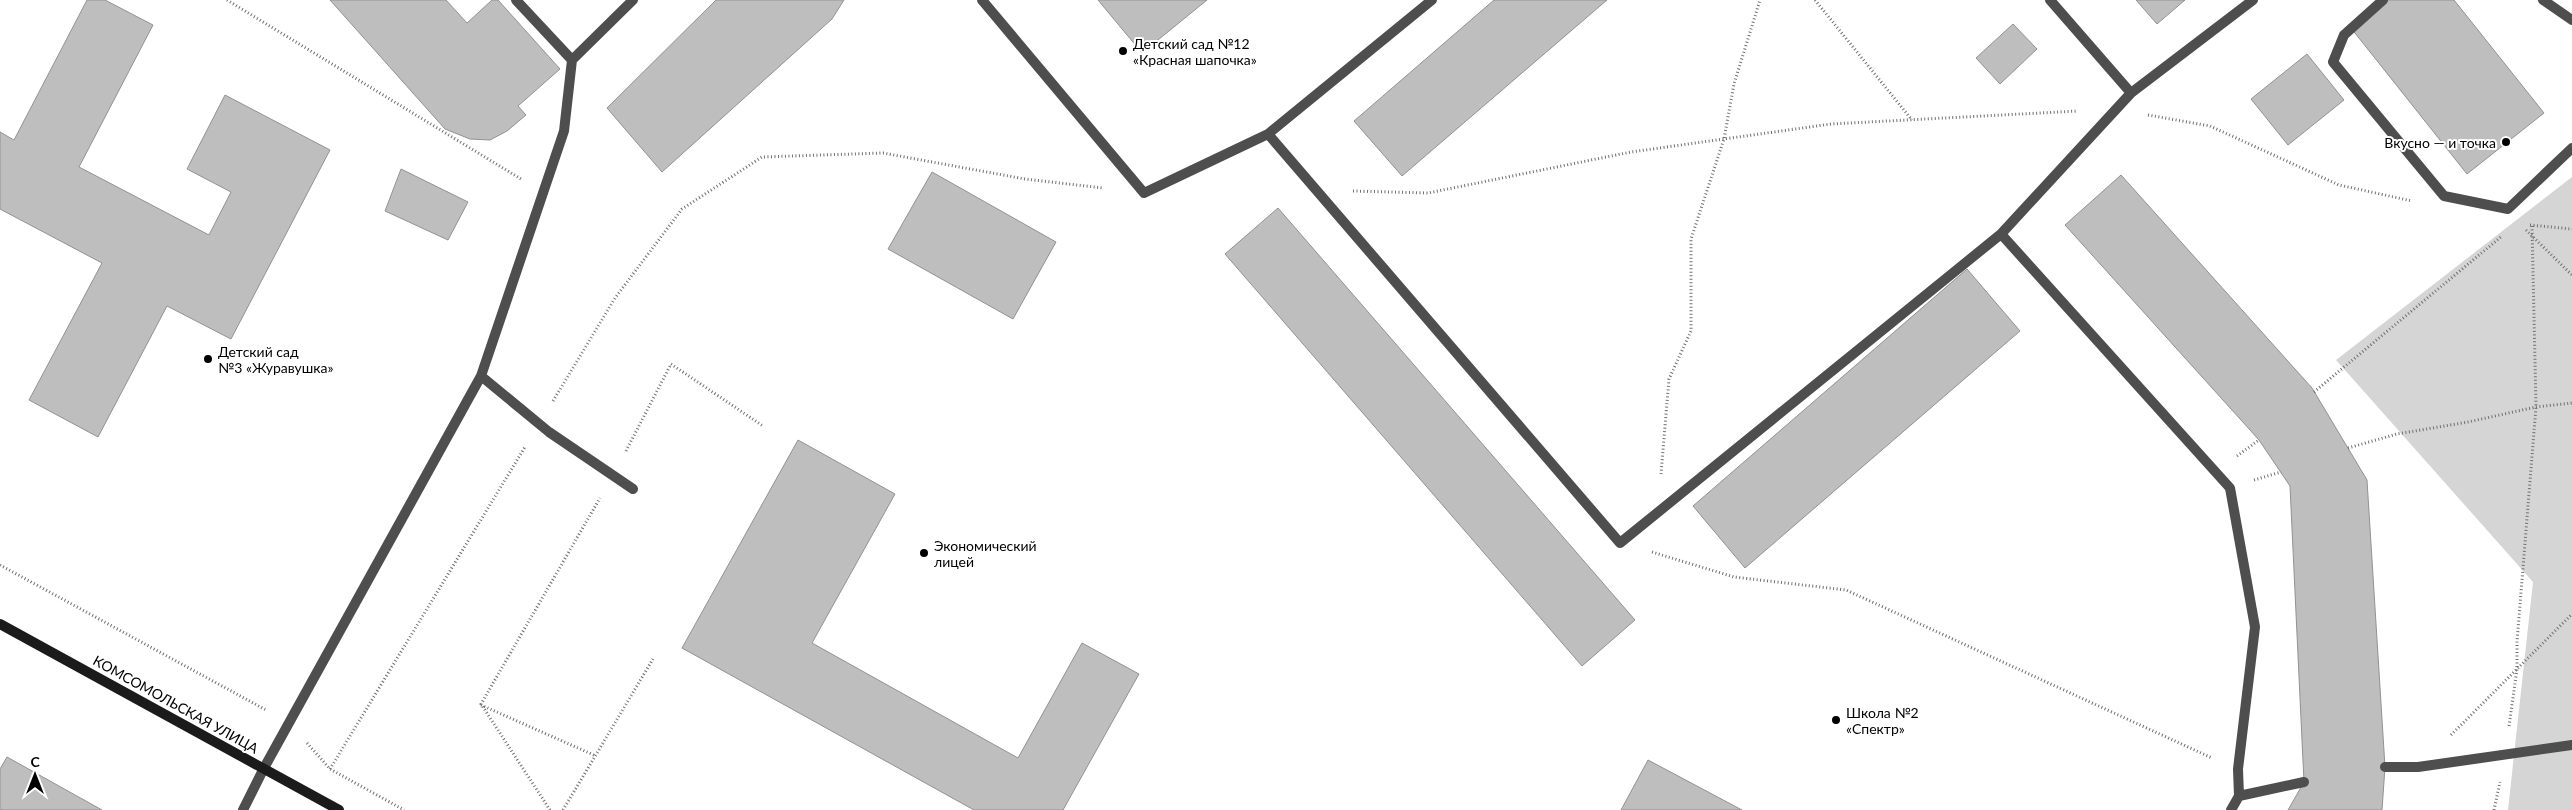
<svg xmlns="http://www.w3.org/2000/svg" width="2572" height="810" viewBox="0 0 2572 810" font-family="Lato,sans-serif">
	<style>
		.green { fill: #d5d5d5 }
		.building { fill: #bebebe; stroke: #929292 }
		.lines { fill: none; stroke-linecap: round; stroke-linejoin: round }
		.path { stroke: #707070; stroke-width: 3; stroke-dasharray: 1 2.5; stroke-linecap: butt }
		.lane { stroke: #4e4e4e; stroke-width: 10 }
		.secondary { stroke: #1b1b1b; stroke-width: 10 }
		.poi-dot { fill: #000; stroke: #fff; stroke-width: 2 }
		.labels { text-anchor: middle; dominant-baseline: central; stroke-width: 4; stroke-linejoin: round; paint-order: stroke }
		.poi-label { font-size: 14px; fill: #000; stroke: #fff; text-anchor: start }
		.street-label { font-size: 14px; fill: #000; stroke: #fff }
	</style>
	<rect width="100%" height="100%" fill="#fff"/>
	<!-- green -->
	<path class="green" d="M2572,177v633h-64l25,-228 -197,-222z"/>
	<!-- building -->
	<path class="building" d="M87,0h18l48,25 -74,142 130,68 22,-43 -44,-23 38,-74 105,55 -99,189 -64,-33 -69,131 -69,-37 73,-137 -102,-54v-77l14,8z
		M330,0h116l21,23 25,-23h6l62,69 -42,37 8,9 -19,16 -17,9 -20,-1 -25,-10z
		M716,0h128l-12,19 -170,153 -55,-64z
		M1098,0h109l-65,53z
		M1494,0h113l-205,176 -48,-55z
		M2136,0h49l-28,24z
		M2387,0h67l90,113 -77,61 -116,-146z
		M2013,24l24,25 -37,35 -24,-26z
		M2307,54l37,46 -56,45 -37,-46z
		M401,169l67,33 -20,38 -63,-29z
		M932,172l124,70 -43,77 -125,-70z
		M2121,175l191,213 55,92 18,287 -3,43h-94l16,-28 -14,-296 -31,-46 -194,-215z
		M1278,208l357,412 -53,46 -357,-412z
		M1967,269l53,62 -275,237 -52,-62z
		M798,440l97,54 -83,149 206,115 64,-115 57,31 -76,136h-89l-292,-162z
		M7,757l95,53h-102v-41z
		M1648,760l94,50h-121z"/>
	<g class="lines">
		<!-- path -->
		<path class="path" d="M227,0l294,179
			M1815,0l97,120
			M2148,115l62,11 129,59 73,16
			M1353,191l75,2 203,-41 200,-28 247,-13
			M2530,225l42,4
			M2526,230l46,45
			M2314,392l188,-156
			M553,401l62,-103 67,-89 80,-52 121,-4 142,26 78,9
			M2348,448l49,-14 71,-12 68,-15 36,-4
			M626,451l45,-87 92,62
			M2237,456l22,-16
			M1661,474l8,-95 22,-48v-92l33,-100 10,-55 26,-84
			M2254,480l27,-8
			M1652,552l82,25 112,13 366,168
			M0,565l266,145
			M481,705l115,51
			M2509,726l8,-57v-27l19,-235 -4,-181
			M2451,735l121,-121
			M307,743l23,26 74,41
			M330,769l195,-322
			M550,810l-69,-106 119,-206
			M563,810l90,-151
			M2494,810l6,-28"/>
		<!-- lane -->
		<path class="lane" d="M516,0l56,60
			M982,0l162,193 124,-59
			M1432,0l-164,134 352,409 381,-309 229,254 25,139 -17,142 1,27 -8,14
			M2383,0l-39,35 -11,27 111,134 64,13 64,-61
			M2543,0l29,20
			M2131,93l122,-93
			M2001,234l130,-141 -81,-93
			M481,376l68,56 84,57
			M2385,767h33l154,-22
			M2239,796l65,-14
			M243,810l21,-42 217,-392 83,-245 8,-71 61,-60"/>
		<!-- secondary -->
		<path class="secondary" d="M0,624l339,186"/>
	</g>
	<!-- markers -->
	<g class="poi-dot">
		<circle cx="1123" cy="51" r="5"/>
		<circle cx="2506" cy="142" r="5"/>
		<circle cx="208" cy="359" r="5"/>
		<circle cx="924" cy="553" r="5"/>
		<circle cx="1836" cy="720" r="5"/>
	</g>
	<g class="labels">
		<!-- poi labels -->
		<g class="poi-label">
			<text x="1133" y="43">Детский сад №12<tspan x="1133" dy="16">«Красная шапочка»</tspan></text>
			<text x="2496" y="142" text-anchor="end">Вкусно — и точка</text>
			<text x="218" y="351">Детский сад<tspan x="218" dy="16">№3 «Журавушка»</tspan></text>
			<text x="934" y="545">Экономический<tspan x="934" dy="16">лицей</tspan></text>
			<text x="1846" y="712">Школа №2<tspan x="1846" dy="16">«Спектр»</tspan></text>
		</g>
		<!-- street labels -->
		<g class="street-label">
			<text transform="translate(176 704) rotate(29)">КОМСОМОЛЬСКАЯ УЛИЦА</text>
		</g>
	</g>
	<!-- north arrow -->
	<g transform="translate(35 775)" stroke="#ffffff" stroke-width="4" paint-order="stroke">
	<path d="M0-4L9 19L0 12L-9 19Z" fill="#000000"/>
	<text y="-8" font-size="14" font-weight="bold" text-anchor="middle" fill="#000000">С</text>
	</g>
</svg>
